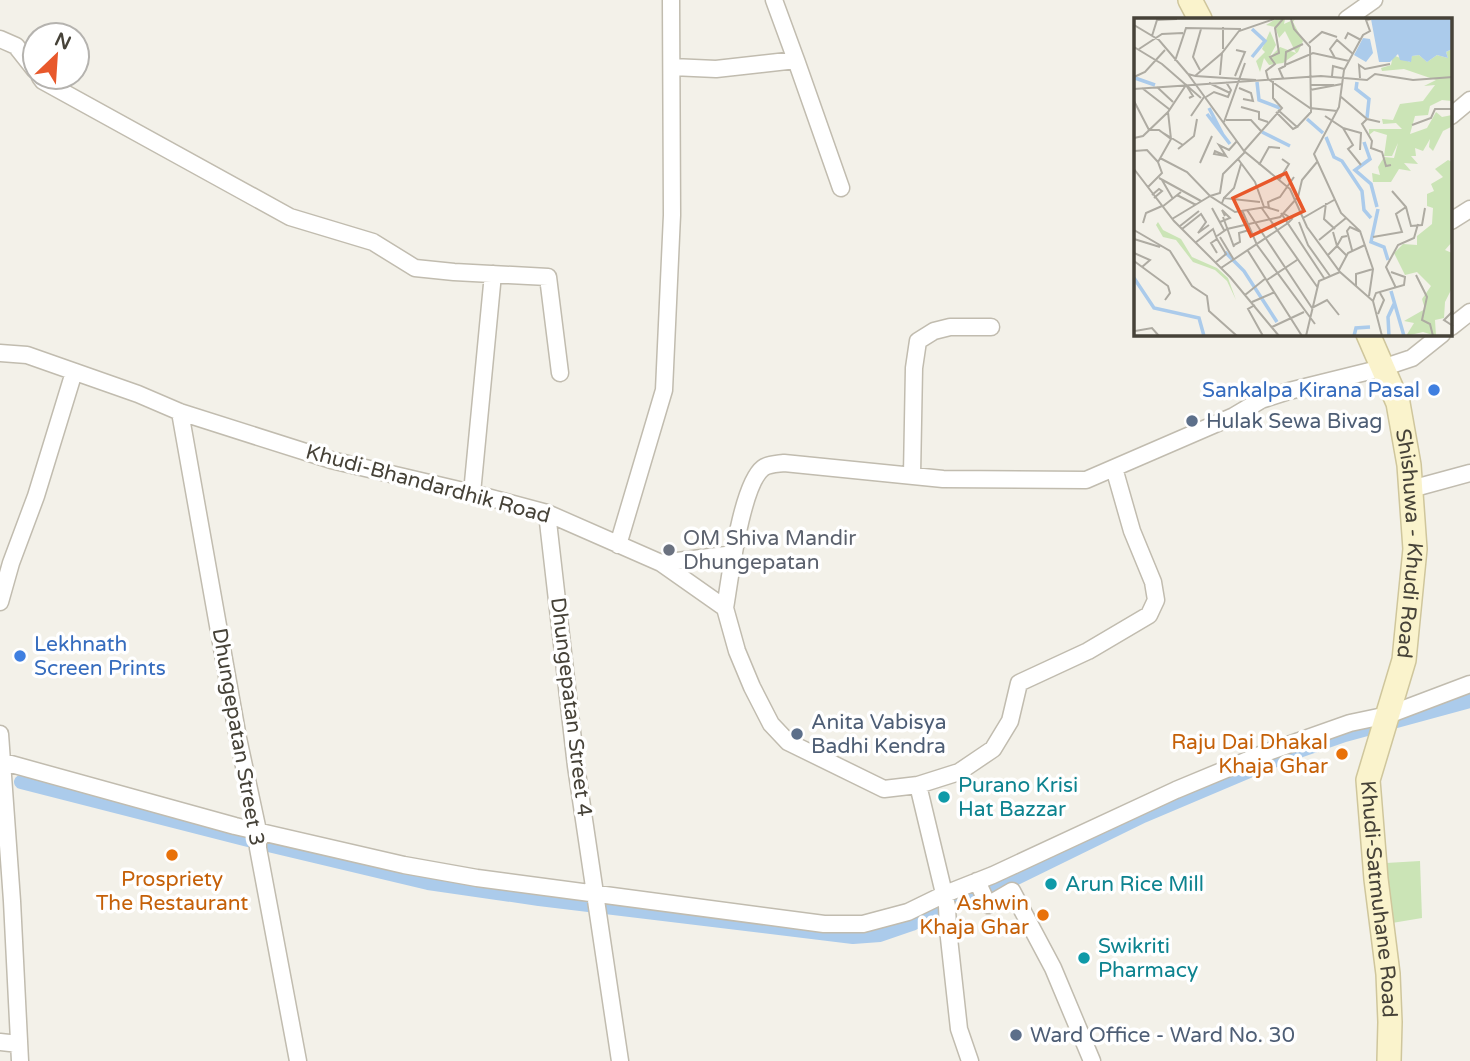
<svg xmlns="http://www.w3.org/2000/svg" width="1470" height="1061" viewBox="0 0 1470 1061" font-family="'Varela Round',sans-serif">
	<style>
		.green { fill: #cbe4b6 }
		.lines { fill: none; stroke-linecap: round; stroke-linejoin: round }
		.canal { stroke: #abcbeb; stroke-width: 14 }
		.street-casing { stroke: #c1bcaf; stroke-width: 19 }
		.secondary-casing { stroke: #cfc69c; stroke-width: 26 }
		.street { stroke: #fff; stroke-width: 16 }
		.secondary { stroke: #faf3cc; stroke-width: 23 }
		.shop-dot { fill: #3f7fe0; stroke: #fff; stroke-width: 2.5 }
		.service-dot { fill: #5c6f8a; stroke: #fff; stroke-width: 2.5 }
		.worship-dot { fill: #6b7280; stroke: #fff; stroke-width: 2.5 }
		.food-dot { fill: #e8710a; stroke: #fff; stroke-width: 2.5 }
		.culture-dot { fill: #0f9aa8; stroke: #fff; stroke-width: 2.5 }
		.labels { text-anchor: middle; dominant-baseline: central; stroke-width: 7; stroke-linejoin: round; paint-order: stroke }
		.shop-label { font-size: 21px; fill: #366cbe; stroke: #fff; text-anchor: end }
		.service-label { font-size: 21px; fill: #4e5e75; stroke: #fff; text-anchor: start }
		.street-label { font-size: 21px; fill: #464238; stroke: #fff }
		.worship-label { font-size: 21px; fill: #5b616d; stroke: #fff; text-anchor: start }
		.food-label { font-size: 21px; fill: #c56008; stroke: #fff; text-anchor: end }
		.culture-label { font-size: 21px; fill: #0d838f; stroke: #fff; text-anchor: start }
		.inset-river { fill: none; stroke: #abcbeb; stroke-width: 3.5 }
		.inset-road { fill: none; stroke: #aeaba2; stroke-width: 2 }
		.view { fill: #e8582b; fill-opacity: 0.15; stroke: #e8582b; stroke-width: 3.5 }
		.inset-edge { fill: none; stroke: #464238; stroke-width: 3.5 }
	</style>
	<rect width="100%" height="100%" fill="#f3f1e9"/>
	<!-- green -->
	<path class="green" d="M1420,861l2,57 -30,5 -6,-60z"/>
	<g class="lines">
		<!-- canal -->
		<path class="canal" d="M21,782l231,59
			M264,844l164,39 111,16 314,38 27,-2 32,-11 35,-18 37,-12 159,-78 142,-60 60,-21 125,-34"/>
		<!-- street casing -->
		<g class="street-casing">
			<path id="street" d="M1347,19l27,-19
				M0,39l16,7 19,24
				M796,60l45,128
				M672,67l44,2 80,-9 -22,-60
				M40,77l3,4 247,136 83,25 42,26 39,4 94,5 12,96
				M1451,116l19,-16
				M1451,221l19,-12
				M1451,327l19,-15
				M0,353l27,2 111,39 42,18 151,48 141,33 75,20 114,50 64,45 12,43 15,36 19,37 17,18 96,47 34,-4 41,-13 34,-23 17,-28 9,-38 69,-32 61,-36 7,-15 -3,-18 -21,-51 -18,-63
				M180,412l58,326 20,93v17l40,213
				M912,475l2,-107 4,-27 16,-10 16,-4h41
				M1411,489l59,-16
				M472,493l21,-219
				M547,513l29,253 44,295
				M618,545l46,-155 8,-175 -1,-215
				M661,563l73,-9
				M0,602l11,-39 25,-67 38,-124
				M725,608c5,-29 16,-123 38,-140 5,-4 14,-4 21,-5l159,16 143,1 148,-64 27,-16 28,-9 93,-23 30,-10 30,-24
				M0,734l12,167 8,160
				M0,761l235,65 169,39 73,13 347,46h39l45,-12 37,-18 48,-19 183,-85 89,-37 85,-30 38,-8 82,-31
				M918,785l29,121 1,23 11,100 11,32
				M977,881l11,24 24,-14 41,77 39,93
				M0,1042l19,2"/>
		</g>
		<!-- secondary casing -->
		<g class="secondary-casing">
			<g id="secondary">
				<path d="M1190,0l10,19"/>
				<path id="s1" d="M1368,334l30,69 11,62 6,84 -11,111 -36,120 8,99 12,95 2,48 -1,39"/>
			</g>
		</g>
		<!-- street -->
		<use href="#street" class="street"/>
		<!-- secondary -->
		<use href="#secondary" class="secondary"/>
	</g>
	<!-- markers -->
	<g class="shop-dot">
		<circle cx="1434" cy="390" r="7"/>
		<circle cx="20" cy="656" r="7"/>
	</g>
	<g class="service-dot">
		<circle cx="1192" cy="421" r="7"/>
		<circle cx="797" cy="734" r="7"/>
		<circle cx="1016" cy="1035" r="7"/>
	</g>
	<circle class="worship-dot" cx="669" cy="550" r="7"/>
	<g class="food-dot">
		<circle cx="1342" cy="754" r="7"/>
		<circle cx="172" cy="855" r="7"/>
		<circle cx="1043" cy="915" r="7"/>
	</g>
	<g class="culture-dot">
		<circle cx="944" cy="797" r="7"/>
		<circle cx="1051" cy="884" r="7"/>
		<circle cx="1084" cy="958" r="7"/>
	</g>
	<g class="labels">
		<!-- shop labels -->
		<g class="shop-label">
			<text x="1420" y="390">Sankalpa Kirana Pasal</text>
			<text x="34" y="644" text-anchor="start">Lekhnath<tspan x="34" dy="24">Screen Prints</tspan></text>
		</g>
		<!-- service labels -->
		<g class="service-label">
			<text x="1206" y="421">Hulak Sewa Bivag</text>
			<text x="811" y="722">Anita Vabisya<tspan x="811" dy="24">Badhi Kendra</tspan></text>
			<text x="1030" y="1035">Ward Office - Ward No. 30</text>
		</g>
		<!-- street labels -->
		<g class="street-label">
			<text transform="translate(428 484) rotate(15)">Khudi-Bhandardhik Road</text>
			<text stroke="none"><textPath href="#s1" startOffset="217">Shishuwa - Khudi Road</textPath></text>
			<text transform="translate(571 707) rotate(83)">Dhungepatan Street 4</text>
			<text transform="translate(238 737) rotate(80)">Dhungepatan Street 3</text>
			<text stroke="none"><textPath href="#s1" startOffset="579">Khudi-Satmuhane Road</textPath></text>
		</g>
		<!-- worship labels -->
		<g class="worship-label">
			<text x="683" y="538">OM Shiva Mandir<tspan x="683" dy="24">Dhungepatan</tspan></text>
		</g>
		<!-- food labels -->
		<g class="food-label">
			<text x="1328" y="742">Raju Dai Dhakal<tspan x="1328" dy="24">Khaja Ghar</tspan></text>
			<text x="172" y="879" text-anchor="middle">Prospriety<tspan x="172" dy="24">The Restaurant</tspan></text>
			<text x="1029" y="903">Ashwin<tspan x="1029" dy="24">Khaja Ghar</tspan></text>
		</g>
		<!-- culture labels -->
		<g class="culture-label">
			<text x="958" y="785">Purano Krisi<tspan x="958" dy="24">Hat Bazzar</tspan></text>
			<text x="1065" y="884">Arun Rice Mill</text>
			<text x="1098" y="946">Swikriti<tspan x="1098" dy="24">Pharmacy</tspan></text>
		</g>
	</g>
	<!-- overview -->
	<g transform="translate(1134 18)">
		<rect width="318" height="318" fill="#f3f1e9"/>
		<path d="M142,1h9l-1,5 11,-5 -2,3 10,19 -5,11 -15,11 -14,2 -5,-7 -4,14 -4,-11 9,-9 -3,-3 8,-18 6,14 -7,13 11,-11 16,6 -11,-22 -6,7 -4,-11 -9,-2zM318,31v52l-10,-1 -12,6 -2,9 -13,1 -5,18 17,-6 9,-16 6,5 10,-2 -1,12 -8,4 -10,20 -4,-4 1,-8 -7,12 -8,-3 1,8h-5l7,8 -14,-1 7,8 -12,-2 -8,13h-18l-1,-9 8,2 -2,-8 6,-10 10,1 4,-15 -6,13h-8l3,-21 -13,-4 -5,4v-6h33l-6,-6 -13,1 -1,-5 11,1 7,-16 23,-3 12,-16 -11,1 12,-6 -32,-11 -22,2 -1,-3 10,-3 2,-10 17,7 2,-6 7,-1 8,7 10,-7 11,3 -2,-6zM314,142l4,2v80l-7,8 7,3v35l-7,14 -1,16 -9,2 1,16 -13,-4 -17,4 8,-13 -10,-2 21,-12 -3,-10 9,-13 -14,-14 -12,3 -11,-22 9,-9 14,1v-9l15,-12 1,-16 -6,-2v-12l7,-3 -3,-7 12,-7 -8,-8zM24,204l5,8 18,9 11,18 25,11 11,10 8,22 -9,-19 -12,-11 -22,-8 -17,-22 -13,-3 -7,-12z" fill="#cbe4b6"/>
		<path d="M237,1h81v30l-6,3 2,6 -11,-3 -10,7 -8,-7 -7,1 -1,6 -11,-2 -2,-6 -8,8h-11zM229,20l7,1 3,14 -7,9 -12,-7z" fill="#abcbeb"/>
		<path class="inset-river" d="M118,39l13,-16 -13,-12M1,60l20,7M123,64l2,18 21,8M223,64l-1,7 13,10 -2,19M75,90l14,27M73,96l23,30M173,101l16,14M128,114l28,14M192,119l8,20 8,4 20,30 2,19 7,8M230,124l6,17 -15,11 16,14 6,23M244,191l-7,33 13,5 4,13M91,234l19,19 33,51M0,260l20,30 45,10 5,18M257,273l13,45M220,318l2,-8 14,-1M255,318l-1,-19 6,-13"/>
		<path class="inset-road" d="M149,1l-8,9 4,25 -9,4 5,7 -9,7 2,8 42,29 27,3M157,1l3,10 16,18 1,65 -14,15M0,7l25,15 29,34M89,9v22M18,18l5,-16 20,-1M211,21l3,-6 13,7M175,25l13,-11 15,5M0,29l28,17 39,34M5,31l23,-15 21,-1M201,40l-5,-9 7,-9 16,14M41,43l11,-33 55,1M151,47l28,-12 36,8M66,52l-7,-13 8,-28M54,56l56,77 46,38 17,38 33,45 33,29 9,35M54,56l7,2 27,-23 17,-22 35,-12M86,57l2,-22M61,58l61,4M101,58l10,-24 -9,-2M198,58l1,-10 11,3M0,59l11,-5 20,-22M149,60l-4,-9 6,-3 1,-14 17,-8M226,60l-1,-13 6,4 25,-5M75,65l21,10M176,67h24M23,69l16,15M8,70l27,21M105,70l12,5 2,8 -10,-2M0,71l187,-13 46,4 8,-6 38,6 40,-3M176,72l32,-6M206,78l27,23 13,3M72,79l8,-5 14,5 3,-7 -5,-8M0,83l15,29h10l12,9M107,89l18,5v7l9,3M142,94l17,17 4,-2 -19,-17M57,98l13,-19M191,98l18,12 10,17 -5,4 13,16M233,101l-5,5 10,17 -1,7 11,4 4,14 5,-1M92,102h25l10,11M90,104l21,-59M278,107l19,-7 4,-9h18M209,110l18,5 -1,17M26,113l23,14M0,120l9,-2 25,-24 18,-27 7,11 -4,2M44,131l16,-13 3,-17M0,133l13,-1 11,12M110,133l38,-43 -9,-10v-17M92,138l-12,-2 1,-3 11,5 -7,-11 10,5 8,-9M26,140l27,14 23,24 25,16 31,-5 13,4M104,141l17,23 9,25M66,145l12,-27M125,147l10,-18 11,1M0,151l40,52 56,56 49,59M25,160l42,23M28,162l11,19M145,162l10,-16 -7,-5M14,169l14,-14 -4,-11 13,-23 -3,-27M258,173l14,16 5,19 11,-1 3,-17M18,177l7,-6 3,2 -8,7M43,177l19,10M76,178l10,-3 3,-19 22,-22M90,180l10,-10 7,-24M88,185l2,-5 36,4M192,185l-2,16 11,10M28,189l19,-15M127,189l57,81M78,190l12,22M135,190l-1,-6 12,-5 14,-20M108,192l15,35 58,79M113,192l65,98 15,-8 12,15M147,195l43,65M89,199l11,30M169,200l31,-18M38,201l38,-23M86,204l10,-4 -8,-8 3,6M165,204l9,23 22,31M9,205l3,-10 16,-7M46,208l19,-15M48,211l19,-15 5,8 -8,11 11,-8M0,212l36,21 22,35 15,10 2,15 28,25M199,214l4,14 5,-9 5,-1M83,218l10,-7 53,-12 18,-20 4,-17 15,-18M86,219l14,23M239,219l29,-5 -6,-18 10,-7M0,221l26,8M185,222l27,-22M61,225l18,-14 4,10 -6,4 6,10M100,227l6,-3 -1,-9 10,-3M218,232l-5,-19 3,-4 11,5M114,233l54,85M0,235l16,7 -8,7M194,237l9,-9 9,9M0,243l34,25 2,7 -5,7M81,245l11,-9 -9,-15M87,250l67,-45 4,-4 -9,-6M205,252l9,-17 17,-8M282,257l11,22 -5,23 8,4 3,12M133,262l30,-20M222,269v-13l17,-5M262,270l-10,-21 12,-22 16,-7 4,-14M111,277l21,-17M235,278l4,-27 -13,-38 -19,-18 -27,-59 25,-47 5,-37 19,-35 7,-4 -4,-11 5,-1M239,283l3,-8 28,-8 1,-8 -14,-5M118,284l23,-10M121,287l-7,4 15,27M319,293l-9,9 9,6M244,296l6,-14 -4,-7M138,309l32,-15M1,313l17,-3 7,8M172,318l13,-55 21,-9"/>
		<path class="view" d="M152,155l18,38 -53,25 -18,-38z"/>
		<rect width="318" height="318" class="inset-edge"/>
	</g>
	<!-- north arrow -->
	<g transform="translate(56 56) rotate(25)"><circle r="33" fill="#ffffff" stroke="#b5b3af" stroke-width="2"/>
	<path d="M0-5L12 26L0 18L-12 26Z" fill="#e8582b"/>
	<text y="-10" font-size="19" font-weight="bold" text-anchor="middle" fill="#464238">N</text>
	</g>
</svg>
